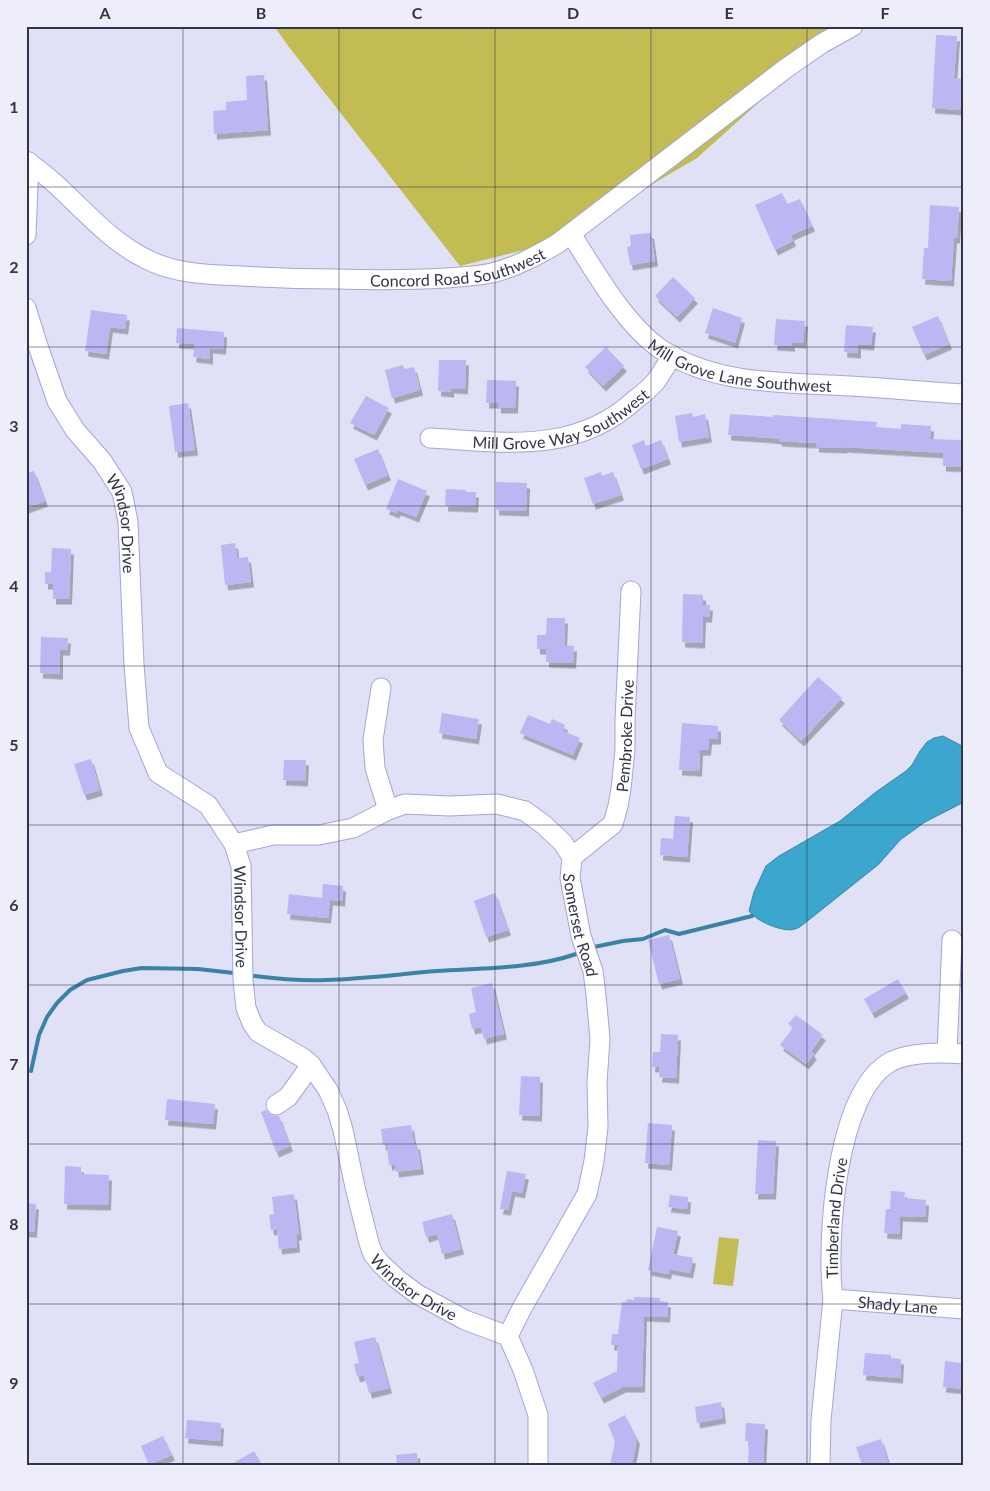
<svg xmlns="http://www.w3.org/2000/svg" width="990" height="1491" viewBox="0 0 990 1491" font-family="Lato,sans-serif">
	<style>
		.green { fill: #c2bc53 }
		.water { fill: #3ba7ce; stroke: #3984a6 }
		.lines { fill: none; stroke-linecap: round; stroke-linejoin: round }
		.stream { stroke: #3984a6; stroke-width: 4 }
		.building { fill: #bab7f3; filter: url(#shadow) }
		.minor-casing { stroke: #a6a4d9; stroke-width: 21 }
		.minor { stroke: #fff; stroke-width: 19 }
		.grid { fill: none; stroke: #343349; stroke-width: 1; stroke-opacity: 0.55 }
		.labels { text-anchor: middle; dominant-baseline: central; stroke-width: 4; stroke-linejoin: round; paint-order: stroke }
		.street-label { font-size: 16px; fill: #343349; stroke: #eeeefa }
		.neatline { fill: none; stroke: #343349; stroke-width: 2 }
		.grid-label { font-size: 16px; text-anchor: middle; font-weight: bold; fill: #343349 }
	</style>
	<defs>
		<filter id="shadow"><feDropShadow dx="3" dy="5.5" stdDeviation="0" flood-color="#0004"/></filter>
	</defs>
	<rect width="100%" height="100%" fill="#e0e0f7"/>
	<!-- green -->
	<path class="green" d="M274,26h572l-9,6 -140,126 -145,85 -92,23 -171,-219z
		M719,1237l20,2 -6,47 -20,-2z"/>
	<!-- water -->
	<path class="water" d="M943,736l21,11v55l-39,20 -25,18 -21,24 -74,59c-3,2 -6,5 -10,6 -12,4 -39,-8 -46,-18l5,-19 12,-26 13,-10 61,-35 36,-29 30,-21 6,-6 8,-14 7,-9 7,-4z"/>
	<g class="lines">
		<!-- stream -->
		<path class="stream" d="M594,947l29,-6 20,-2 22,-9 14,4 73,-18
			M254,976c24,3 48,5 72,4 37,-1 74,-6 111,-9 44,-3 96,-2 139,-17
			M31,1071l8,-36 8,-18 10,-14 13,-13 17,-10 36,-9 19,-3 56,1 36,4"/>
	</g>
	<!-- building -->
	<path class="building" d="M936,35l21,1 -3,42 8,1 -2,31 -28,-2z
		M264,75l4,55 -54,4 -1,-23 13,-1v-8l21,-2 -1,-24z
		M782,193l5,11 13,-5 12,27 -21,9 2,6 -18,9 -20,-45z
		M930,205l29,2 -2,31h-3l-3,43 -29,-2 2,-31h4z
		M651,233l4,28 -25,4 -3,-18 4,-1 -1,-11z
		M673,277l22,21 -18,19 -22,-21z
		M713,308l29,10 -7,25 -30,-10z
		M91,310l36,5 -2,14 -15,-2 -4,27 -21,-3z
		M938,316l11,28 -25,11 -12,-28z
		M776,319l29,2 -2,22 -11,-1v4l-18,-1z
		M846,325l27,2 -2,18 -13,-1v9l-14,-1z
		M177,328l47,4 -1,17 -13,-1v11l-17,-2 2,-13 -19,-1z
		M606,347l18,19 -21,20 -18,-19z
		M439,360h27l-1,29 -14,-1v4l-13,-1z
		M403,365l1,4 10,-2 6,23 -28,8 -7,-28z
		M487,380l29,1 -1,27h-17v-5h-12z
		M366,396l23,12 -15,27 -24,-12z
		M188,403l7,47 -20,2 -6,-46z
		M692,413l1,4 12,-3 4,23 -30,5 -4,-26z
		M730,414l43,3v-2l104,7 -1,5 25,2v-5l30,2 -1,13 31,1v7l3,1v19l-21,-1v-13l-99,-6v1l-28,-1v-4l-37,-2v-2l-8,-1 -43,-3z
		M644,440l2,6 15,-6 7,19 -27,10 -9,-24z
		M378,449l10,26 -23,10 -11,-26z
		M34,471l11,30 -19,7v-35z
		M601,472l1,4 11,-4 8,23 -28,9 -9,-26z
		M398,479l29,12 -11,26 -18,-7 -2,3 -10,-4z
		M496,482l31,1 -1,28 -30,-1z
		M446,489l20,1v2h10l-1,15 -30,-1z
		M235,543l2,15 11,-1 3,25 -26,3 -4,-40z
		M52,548l19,1 -2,50h-16v-15h-8v-12h6z
		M683,594l20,1v10h7l-1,12h-6l-1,26 -20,-1z
		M547,618h18l-1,27 10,1 -1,17 -27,-1v-13h-9v-14h9z
		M41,637l27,1 -1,12h-7v24l-20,-1z
		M818,677l24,21 -41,43 -22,-21z
		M442,713l37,6 -3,20 -37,-6z
		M528,715l22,9 2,-5 13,6 -2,6 17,7 -7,17 -53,-22z
		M682,723l36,3v13h-9l-1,11h-8l-1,21 -20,-1z
		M91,759l9,31 -16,5 -10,-31z
		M284,760h22l-1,21 -22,-1z
		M675,816l15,1 -3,40 -27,-2 1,-17 12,1z
		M323,884l20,2 -1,15 -12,-1 -2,18 -41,-4 2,-20 33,4z
		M495,893l13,37 -22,7 -12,-36z
		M669,935l11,44 -21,5 -11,-44z
		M898,979l8,14 -34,20 -8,-14z
		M492,983l12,51 -20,5 -3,-12 -9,2 -3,-15 7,-2 -5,-24z
		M796,1015l27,20 -12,16 3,3 -8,10 -26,-19 13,-17 -5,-4z
		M661,1034l17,1 -2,43 -17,-1 1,-10h-8l1,-15h7z
		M521,1076l19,1 -1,39 -20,-1z
		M167,1099l48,5 -2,20 -48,-4z
		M266,1110l5,5 8,1 11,30 -14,6 -15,-40z
		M648,1123l24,2 -3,40 -24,-2z
		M411,1125l3,19h3l4,25 -25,3 -1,-8 -6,1 -2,-20h-4l-2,-16z
		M758,1140l18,1 -3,53h-18z
		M65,1166l16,1v7l28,1 -1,30 -44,-1z
		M507,1171l19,3 -4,19 -10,-2 -4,19 -8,-1z
		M891,1191l14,1 -1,6 22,2 -1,17 -25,-1 -1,18 -15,-1 2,-24h4z
		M294,1194l5,41h-3l1,12 -18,2 -2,-20 -6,1 -2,-15 5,-1 -2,-17z
		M670,1195l18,2 -1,12 -19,-2z
		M26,1203l10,1 -2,28h-8z
		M452,1214l9,35 -19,5 -5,-20 -11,3 -4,-15z
		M657,1227l21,4 -5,23 20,4 -3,15 -21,-4 -1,5 -20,-4z
		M634,1297l26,1v3l8,1 -1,15 -23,-1 -2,71h-19l-22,11 -8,-15 24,-12 1,-26h-7l1,-11h6l4,-32h4l1,-3 7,1z
		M375,1337l14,51 -20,5 -5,-18 -7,2 -3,-13 5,-1 -5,-21z
		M865,1353l26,2v3l10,1 -1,19 -37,-3z
		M945,1361l16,2v5l3,1v20l-21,-2z
		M721,1402l2,16 -26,5 -2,-16z
		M625,1415l12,24 -5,26h-22l5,-23 -7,-18z
		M187,1420l34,3 -1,18 -35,-3z
		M746,1423l19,1 -2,41h-15l1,-24h-4z
		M163,1436l9,19 -23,10 -8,-19z
		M881,1439l8,26h-27l-6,-18z
		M254,1451l8,14h-32z
		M417,1453l1,12h-21l-1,-10z"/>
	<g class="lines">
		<!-- minor casing -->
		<g class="minor-casing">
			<g id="minor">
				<path id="s1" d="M26,161c43,28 73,75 120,98 29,15 64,16 96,17 32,2 63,3 95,3 36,1 73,1 110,-1 15,-1 30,-2 45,-5 24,-6 44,-17 65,-29l228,-175 36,-25 32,-18"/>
				<path id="s2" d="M571,234c24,37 52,88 88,114 55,38 127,34 191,38 38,2 76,6 114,8"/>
				<path d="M26,235l3,-73"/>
				<path id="s3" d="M26,308l12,38 19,55 18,29 27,31 20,31 6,30 6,142 5,64 19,45 50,32 26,39 7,22 2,114 3,28 6,15 6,9 45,26 8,7 17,25 9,20 6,20 12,57 14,56 4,11 8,10 16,15 20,15 48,26 43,16 15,34 15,45v50"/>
				<path id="s4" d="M430,438c74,4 146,17 206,-39 7,-5 14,-11 20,-18 6,-8 11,-17 16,-26"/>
				<path d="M381,688l-8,52 2,28 13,42"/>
				<path id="s5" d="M234,844l39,-9h46l34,-7 35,-18 17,-6 44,2 48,-2 28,7 19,14 19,18 9,14 -2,21 11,58 12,35 3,24 4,44 -3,43 1,45 -4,34 -7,33 -65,114 -14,28"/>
				<path id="s6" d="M572,857l41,-33 5,-18 3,-17 4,-39v-30l6,-129"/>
				<path d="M947,1053l5,-113"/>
				<path d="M276,1105l12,-8 23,-32"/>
				<path id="s7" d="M833,1299l131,10"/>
				<path id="s8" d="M820,1465l1,-45 12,-121c-7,-56 2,-209 59,-238 19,-9 51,-9 72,-7"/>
			</g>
		</g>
		<!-- minor -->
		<use href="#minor" class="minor"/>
	</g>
	<!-- grid -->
	<path class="grid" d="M183,26v1439M339,26v1439M495,26v1439M651,26v1439M807,26v1439M26,187h938M26,347h938M26,506h938M26,666h938M26,825h938M26,985h938M26,1144h938M26,1304h938"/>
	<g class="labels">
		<!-- street labels -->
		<g class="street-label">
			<text stroke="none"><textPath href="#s1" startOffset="471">Concord Road Southwest</textPath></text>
			<text stroke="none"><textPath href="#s2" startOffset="229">Mill Grove Lane Southwest</textPath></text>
			<text stroke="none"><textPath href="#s4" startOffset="136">Mill Grove Way Southwest</textPath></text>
			<text stroke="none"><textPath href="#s3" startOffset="241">Windsor Drive</textPath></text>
			<text stroke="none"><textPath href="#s6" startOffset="142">Pembroke Drive</textPath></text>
			<text stroke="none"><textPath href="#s3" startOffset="676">Windsor Drive</textPath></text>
			<text stroke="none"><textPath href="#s5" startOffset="435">Somerset Road</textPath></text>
			<text stroke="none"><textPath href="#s8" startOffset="248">Timberland Drive</textPath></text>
			<text stroke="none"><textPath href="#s3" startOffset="1111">Windsor Drive</textPath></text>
			<text stroke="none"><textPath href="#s7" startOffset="65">Shady Lane</textPath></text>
		</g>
	</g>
	<!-- border -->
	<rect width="990" height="1491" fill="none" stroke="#eeeefa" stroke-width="55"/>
	<rect x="28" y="28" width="934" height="1436" class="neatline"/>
	<g class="grid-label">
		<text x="105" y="19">A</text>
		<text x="261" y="19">B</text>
		<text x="417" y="19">C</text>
		<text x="573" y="19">D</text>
		<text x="729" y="19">E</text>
		<text x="885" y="19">F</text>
		<text x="14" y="113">1</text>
		<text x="14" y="273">2</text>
		<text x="14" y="432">3</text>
		<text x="14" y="592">4</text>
		<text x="14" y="751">5</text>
		<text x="14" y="911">6</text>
		<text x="14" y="1070">7</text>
		<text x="14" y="1230">8</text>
		<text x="14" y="1389">9</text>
	</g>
</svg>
